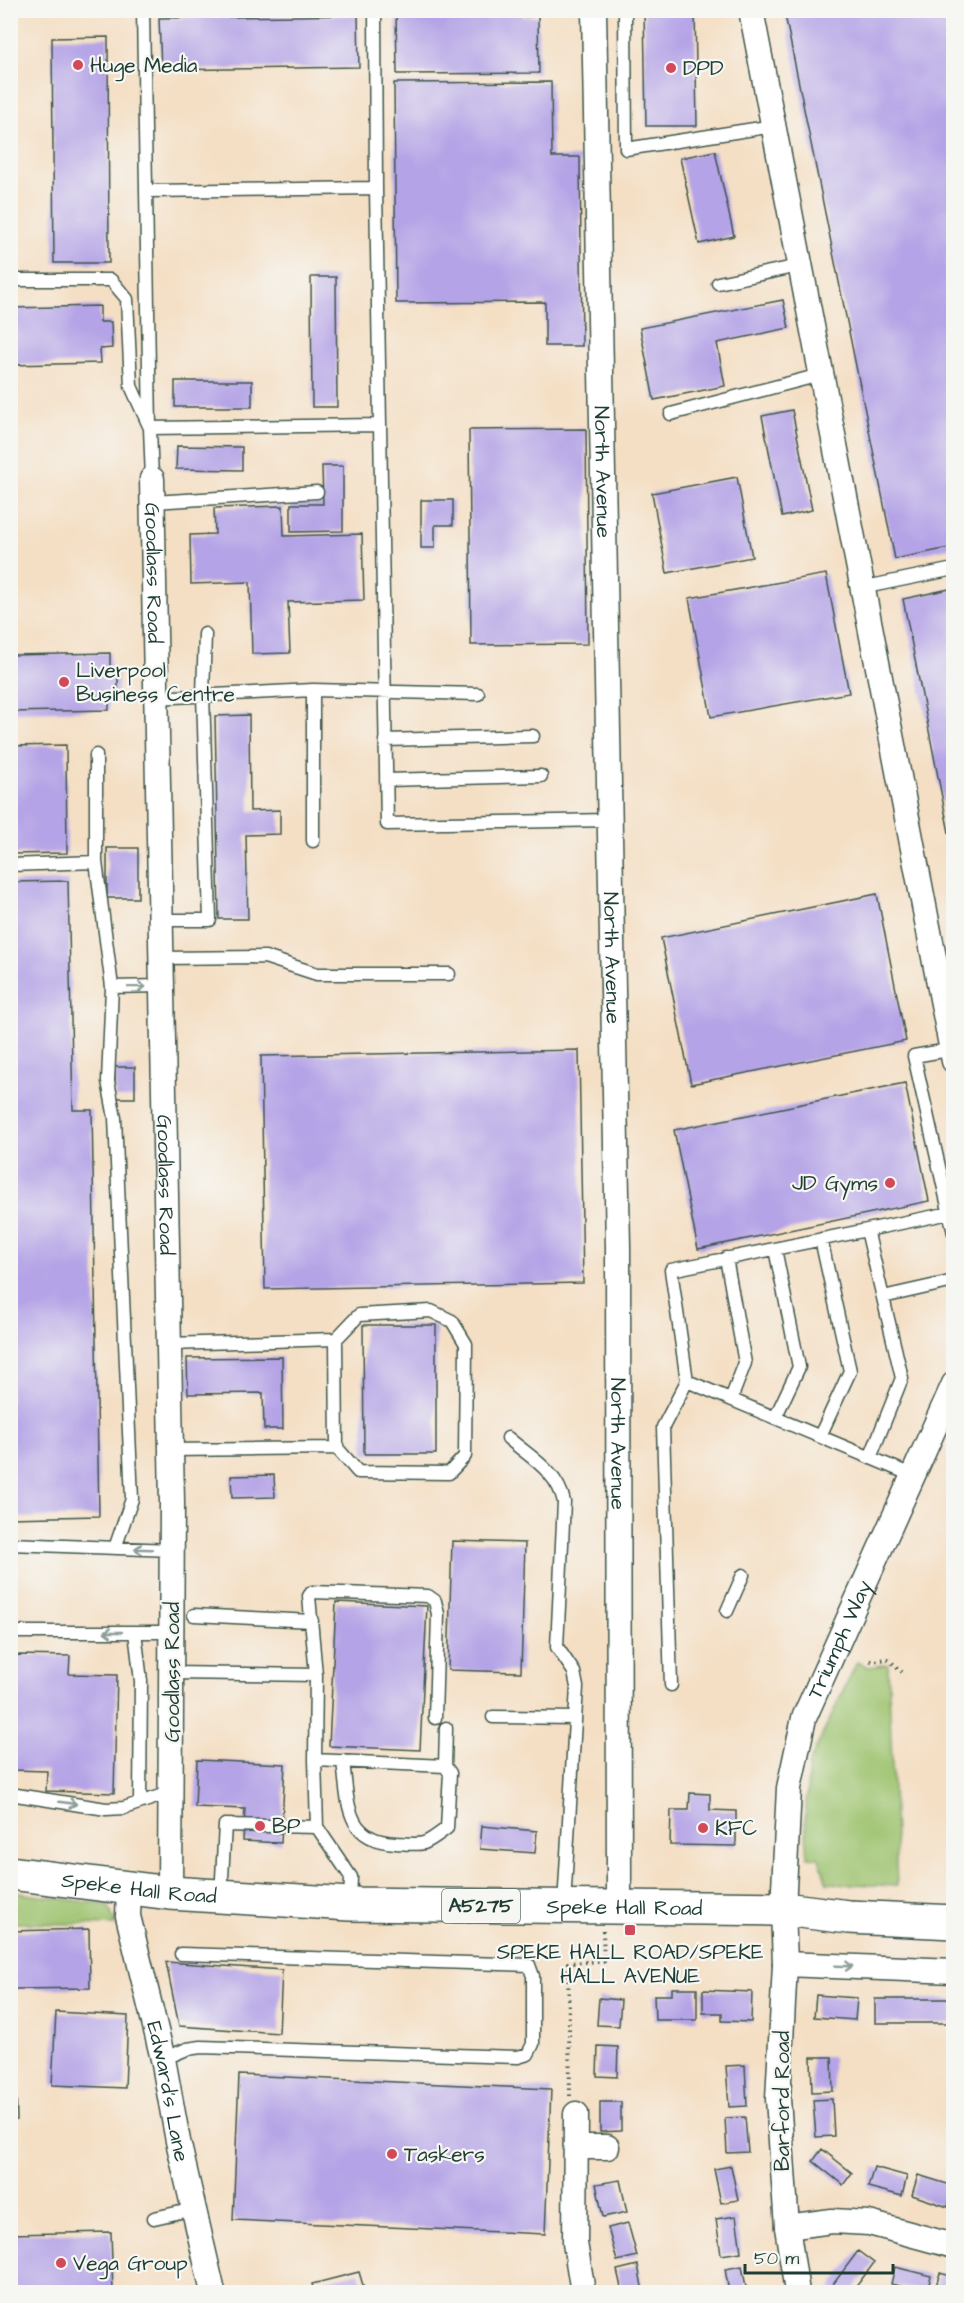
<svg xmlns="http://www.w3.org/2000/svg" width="964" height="2303" viewBox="0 0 964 2303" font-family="'Architects Daughter',sans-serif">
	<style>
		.green { fill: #9cc26d; stroke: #5e8050; stroke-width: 1.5 }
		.building { fill: #b4a3e6 }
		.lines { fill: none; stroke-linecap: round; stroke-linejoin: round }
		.lane-casing { stroke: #3f554a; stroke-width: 15 }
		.street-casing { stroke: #3f554a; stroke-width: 27 }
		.highway-casing { stroke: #3f554a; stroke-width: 36 }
		.path { stroke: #3f554a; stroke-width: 4; stroke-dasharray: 1.5 4.5; stroke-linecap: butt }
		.lane { stroke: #fff; stroke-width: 12 }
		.street { stroke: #fff; stroke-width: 24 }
		.highway { stroke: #fff; stroke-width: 33 }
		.oneway { stroke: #8f9e9a }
		.poi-dot { fill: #d1495b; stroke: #f6f6f2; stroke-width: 2 }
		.labels { text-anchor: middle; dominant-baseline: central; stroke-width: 4.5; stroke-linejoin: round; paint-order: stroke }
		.shield { fill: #f6f6f2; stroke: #60746d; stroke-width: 1.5 }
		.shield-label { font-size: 20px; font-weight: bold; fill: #1f3d34 }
		.poi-label { font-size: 21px; fill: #1f3d34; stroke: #f6f6f2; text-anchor: start }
		.street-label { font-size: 21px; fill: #1f3d34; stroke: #f6f6f2 }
	</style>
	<rect width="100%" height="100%" fill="#f6f6f2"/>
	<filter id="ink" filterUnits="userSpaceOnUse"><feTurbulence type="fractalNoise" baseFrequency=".0167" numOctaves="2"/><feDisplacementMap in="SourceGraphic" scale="12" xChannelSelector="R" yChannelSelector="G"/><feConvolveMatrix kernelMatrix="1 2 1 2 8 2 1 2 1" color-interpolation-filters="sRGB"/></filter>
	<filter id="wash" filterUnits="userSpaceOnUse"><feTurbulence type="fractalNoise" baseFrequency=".008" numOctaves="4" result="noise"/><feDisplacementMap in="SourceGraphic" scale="24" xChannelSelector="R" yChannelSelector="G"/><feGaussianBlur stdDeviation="1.35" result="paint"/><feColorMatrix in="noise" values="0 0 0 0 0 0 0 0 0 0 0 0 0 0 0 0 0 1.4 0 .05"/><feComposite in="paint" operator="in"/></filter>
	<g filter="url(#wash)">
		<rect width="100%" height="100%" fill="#f4dfc4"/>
		<!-- green -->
		<path class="green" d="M857,1662l12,5 19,-3 9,222 -70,-3 -8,-25 -11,-1 -3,-37 4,-57z
			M11,1892l97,13 8,20 -105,-2z"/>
		<g id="blocks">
			<!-- building -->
			<path class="building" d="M396,10h127v7l15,-1 1,57 -142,1z
				M644,10h51l2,116h-51z
				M784,10h170v537l-59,12z
				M358,15l1,52 -198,3 -2,-52z
				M108,37l1,226h-55l-2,-225z
				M551,82l1,75h28l2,189h-37v-44l-149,1 -2,-220z
				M715,151l19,85 -35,8 -19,-86z
				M311,277h25l1,130h-25z
				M783,300l6,28 -72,15 8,43 -71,14 -14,-72z
				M100,306v16h11l1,26 -12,1 1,14 -91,2v-57z
				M175,381h77v26h-77z
				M792,410l20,100 -30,7 -20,-101z
				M586,429l2,215 -117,1 -2,-215z
				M177,446l65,1v23l-66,-1z
				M322,466h21v65l-52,1v-28h32z
				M737,477l15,80 -85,16 -15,-80z
				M421,500h32v25h-18v23h-14z
				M283,506l1,30 78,-2 2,66 -76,2 2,51 -38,1 -2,-72 -59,2 -1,-49 25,-1 -1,-26z
				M826,574l23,119 -138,24 -22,-119z
				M954,588v260h-2l-49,-249z
				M10,648l3,7 97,-2v16h8v25h-9v16l-99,2z
				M249,715l1,96 30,-1v24l-34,1 2,84h-29l-4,-203z
				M66,745l1,108 -57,1v-108z
				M107,848h31v50h-31z
				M68,881l5,229h19l7,406 -89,2v-636z
				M877,894l29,147 -215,43 -30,-146z
				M579,1050l4,233 -318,6 -4,-233z
				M115,1067h20v31h-20z
				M905,1083l24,118 -231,48 -24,-119z
				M363,1325h73v129h-72z
				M282,1357l1,72h-19l-1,-36 -75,1 -1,-36z
				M274,1475l1,22 -43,1 -1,-22z
				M452,1541l73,2 -4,129 -73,-2z
				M336,1602l91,4 -7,144 -91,-4z
				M15,1655l55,1 -1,18 48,1 -3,118 -68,-2 1,-20 -35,-1z
				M197,1760l88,4 -4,79 -38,-2 2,-32 -50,-2z
				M690,1793l20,1v16l26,1v35l-66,-1 1,-35h18z
				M482,1826l55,5 -2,22 -55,-4z
				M89,1929l1,59 -77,1 4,131h-7v-189z
				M166,1962l116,8 -3,63 -100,-7z
				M672,1988h25v32h-42l-1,-25h18z
				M703,1990l49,2 -1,30 -29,-1v-8h-19z
				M816,1995l41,3 -2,22 -41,-3z
				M599,1998l22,2 -2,26 -22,-1z
				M875,1999h79v24h-79z
				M56,2012l72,4 -3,72 -73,-3z
				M598,2046l20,1 -1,30 -20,-1z
				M811,2057h21l1,34 -21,1z
				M745,2065l2,41 -18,1 -3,-41z
				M239,2075l312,14 -6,145 -312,-14z
				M832,2099l2,37 -18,1 -3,-37z
				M600,2102h21v29l-21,1z
				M745,2117l3,35 -21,1 -2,-35z
				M822,2149l30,24 -9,12 -30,-24z
				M731,2166l7,34 -17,3 -7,-34z
				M874,2167l33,9 -5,20 -34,-9z
				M918,2175l36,11 -6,21 -36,-12z
				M620,2180l7,32 -24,5 -7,-33z
				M736,2216l5,36 -20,3 -5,-36z
				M628,2223l9,33 -20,5 -9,-33z
				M111,2232l2,60h-103v-58z
				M858,2251l16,12 -22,29h-14l-7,-5z
				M638,2265l5,27h-21l-5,-22z
				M742,2266l5,26h-18l-4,-23z
				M895,2267l36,9 -4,16 -36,-8z
				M359,2272l6,20h-51l-2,-8z
				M940,2273l14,4v15h-20z"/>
		</g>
	</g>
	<g filter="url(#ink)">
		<use href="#blocks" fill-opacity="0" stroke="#3f554a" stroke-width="1.5"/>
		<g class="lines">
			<!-- lane casing -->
			<g class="lane-casing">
				<path id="lane" d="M143,10l7,418 230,-3 -4,-237 -228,3
					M375,10l1,178
					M625,10l1,139 147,-23
					M10,280h101l16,19 4,87 19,42 2,51
					M718,283l81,-17
					M671,414l149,-39
					M380,425l7,399 223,-4
					M153,502l164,-10
					M861,588l93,-19
					M313,690l165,4
					M155,698l158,-8v151
					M385,740l148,-4
					M96,755v107
					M386,780l155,-4
					M10,865l86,-3 16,125 -4,94 7,37 17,381 -17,49
					M159,920h51l-7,-226 2,-60
					M160,958l105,-1 52,17h132
					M112,987l49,-1
					M954,1049l-40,7 40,177
					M867,1230l35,148 -32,80
					M726,1258l19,105 -14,36
					M883,1297l71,-16
					M336,1339l23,-24 72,-4 21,10 14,23 -1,112 -16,17 -91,-1 -21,-24
					M168,1344l168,-5 1,109 -167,2
					M687,1381l-16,-111 279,-57
					M775,1418l24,-51 -24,-118
					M820,1436l30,-65 -29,-132
					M508,1438c22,19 50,34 56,64l-7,145 17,25 3,15 -13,218
					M10,1544l162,6
					M727,1611l16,-36
					M194,1615l118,6
					M10,1632h161
					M135,1632l6,49 -1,121
					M171,1673l145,2 -1,85
					M316,1675l-7,-79 3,-4 116,4 7,5 3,13 -3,104
					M671,1685l-8,-258 24,-46 227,95
					M493,1717l82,1
					M343,1761c5,41 2,80 53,82 30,2 27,3 51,-15l3,-55 -5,-7 1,-38
					M10,1794l96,15 18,-1 48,-16
					M317,1827l-2,-67 130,6
					M221,1895l4,-70 92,2 34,50 -1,25
					M163,2059l24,-10 14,-2 317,10 10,-3 5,-10v-68l-4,-11 -348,-11
					M154,2218l40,-9"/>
			</g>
			<!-- street casing -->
			<g class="street-casing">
				<g id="street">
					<path id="s1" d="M594,10l24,1237 1,659"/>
					<path d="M751,10l203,1051"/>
					<path id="s2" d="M152,479l20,1023 -2,391"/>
					<path id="s3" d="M129,1889l-1,27 35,143 15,82 35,151"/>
					<path d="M785,1964l169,7"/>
					<path d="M576,2114l-1,129 8,49"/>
					<path d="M576,2147h31"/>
					<path d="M787,2227l45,-6 37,2 85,23"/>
					<path id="s4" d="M797,2292l-10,-65 -9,-128 7,-135 -2,-55 6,-121 15,-70 150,-334"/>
				</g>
			</g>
			<!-- highway casing -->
			<g class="highway-casing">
				<g id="highway">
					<path id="s5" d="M10,1873l160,20 180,11 433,5 66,8 105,5"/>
				</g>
			</g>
			<!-- path -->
			<path class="path" d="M870,1661l18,-2 14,13
				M570,2096l-2,-133 36,-2 -1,-30"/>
			<!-- lane -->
			<use href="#lane" class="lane"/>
			<!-- street -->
			<use href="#street" class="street"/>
			<!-- highway -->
			<use href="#highway" class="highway"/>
		</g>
		<!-- one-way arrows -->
		<defs><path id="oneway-shaft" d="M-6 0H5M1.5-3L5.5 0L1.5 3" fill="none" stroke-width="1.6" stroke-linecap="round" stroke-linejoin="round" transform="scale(1.5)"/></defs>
		<g class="oneway">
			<use href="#oneway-shaft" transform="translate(137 987) rotate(-1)"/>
			<use href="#oneway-shaft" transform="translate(143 1549) rotate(-178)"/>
			<use href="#oneway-shaft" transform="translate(113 1632) rotate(-180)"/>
			<use href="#oneway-shaft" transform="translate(68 1803) rotate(8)"/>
			<use href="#oneway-shaft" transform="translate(844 1966) rotate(2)"/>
		</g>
	</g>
	<!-- markers -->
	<g class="poi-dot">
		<circle cx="78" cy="65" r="6"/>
		<circle cx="671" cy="68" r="6"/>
		<circle cx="64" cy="682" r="6"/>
		<circle cx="890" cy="1183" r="6"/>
		<circle cx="260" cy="1826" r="6"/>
		<circle cx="703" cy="1828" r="6"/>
		<rect x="624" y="1924" width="12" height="12" rx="3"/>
		<circle cx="392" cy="2154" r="6"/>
		<circle cx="61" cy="2263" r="6"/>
	</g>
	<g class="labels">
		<!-- shield labels -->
		<rect class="shield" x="442" y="1889" width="78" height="34" rx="4.5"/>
		<g class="shield-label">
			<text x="481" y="1906">A5275</text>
		</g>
		<!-- poi labels -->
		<g class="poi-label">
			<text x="90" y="65">Huge Media</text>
			<text x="683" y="68">DPD</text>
			<text x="76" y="670">Liverpool<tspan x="76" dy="24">Business Centre</tspan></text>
			<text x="878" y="1183" text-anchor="end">JD Gyms</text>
			<text x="272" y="1826">BP</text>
			<text x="715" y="1828">KFC</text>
			<text x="630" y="1952" text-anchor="middle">SPEKE HALL ROAD/SPEKE<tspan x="630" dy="24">HALL AVENUE</tspan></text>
			<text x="404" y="2154">Taskers</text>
			<text x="73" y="2263">Vega Group</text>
		</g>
		<!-- street labels -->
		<g class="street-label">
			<text stroke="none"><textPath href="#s1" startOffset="462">North Avenue</textPath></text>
			<text stroke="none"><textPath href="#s2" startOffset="94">Goodlass Road</textPath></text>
			<text stroke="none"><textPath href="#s1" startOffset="948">North Avenue</textPath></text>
			<text stroke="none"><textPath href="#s2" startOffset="706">Goodlass Road</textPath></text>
			<text stroke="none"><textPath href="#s1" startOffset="1434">North Avenue</textPath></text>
			<text stroke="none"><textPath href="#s4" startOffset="663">Triumph Way</textPath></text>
			<text transform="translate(172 1672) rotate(-90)">Goodlass Road</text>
			<text stroke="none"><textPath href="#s5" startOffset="130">Speke Hall Road</textPath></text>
			<text stroke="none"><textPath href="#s5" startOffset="616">Speke Hall Road</textPath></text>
			<text stroke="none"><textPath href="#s3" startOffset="207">Edward's Lane</textPath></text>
			<text transform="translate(782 2101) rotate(-90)">Barford Road</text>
		</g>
	</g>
	<!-- margin -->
	<rect width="964" height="2303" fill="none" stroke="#f6f6f2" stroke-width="36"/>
	<!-- scale -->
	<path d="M745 2264v9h148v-9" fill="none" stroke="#1f3d34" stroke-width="3"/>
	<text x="754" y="2264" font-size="18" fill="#1f3d34" stroke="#f6f6f2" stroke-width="4.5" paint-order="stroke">50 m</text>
</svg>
